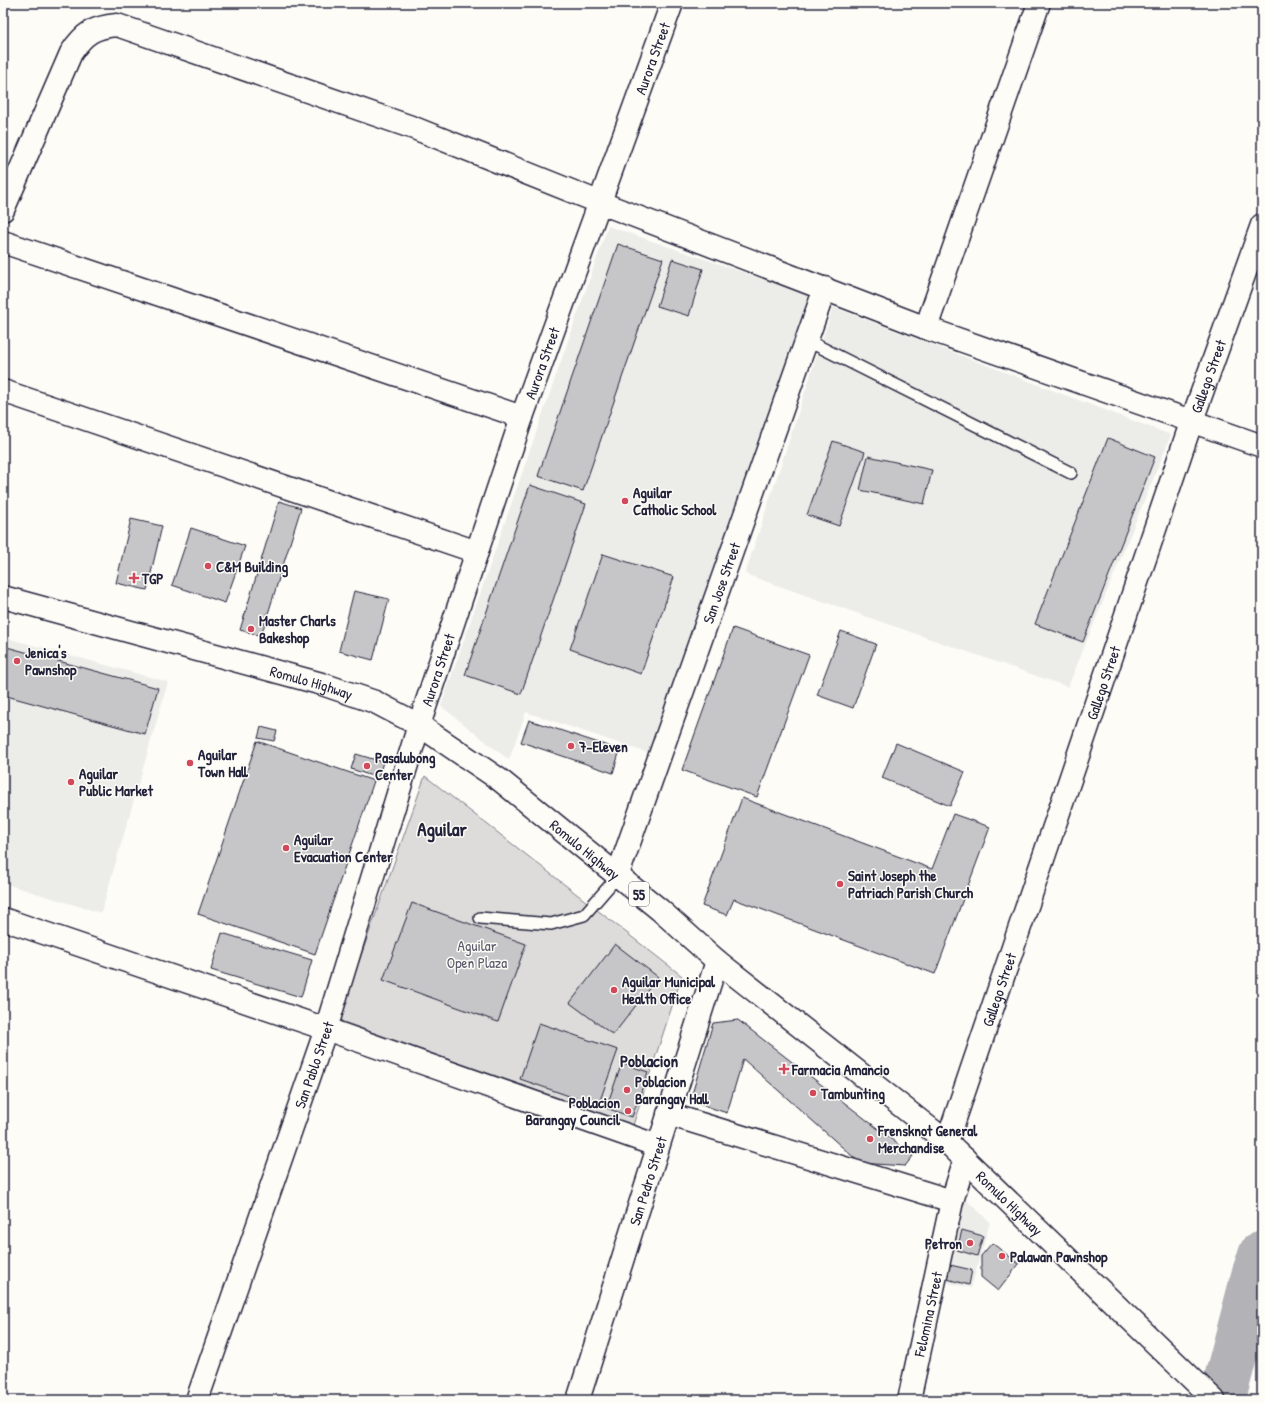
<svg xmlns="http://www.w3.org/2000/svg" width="1265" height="1403" viewBox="0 0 1265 1403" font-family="'Patrick Hand',sans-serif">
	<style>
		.built { fill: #ecece9 }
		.green { fill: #dddcdb; stroke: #807f8b }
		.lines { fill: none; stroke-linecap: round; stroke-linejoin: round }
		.river { stroke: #b2b2b7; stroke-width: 47 }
		.building { fill: #c6c6c8; stroke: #22223b }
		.service-casing { stroke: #22223b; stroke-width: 14 }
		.minor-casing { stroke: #22223b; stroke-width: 25 }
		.trunk-casing { stroke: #22223b; stroke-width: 25 }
		.service { stroke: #fdfcf7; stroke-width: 11 }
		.minor { stroke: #fdfcf7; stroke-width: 22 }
		.trunk { stroke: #fdfcf7; stroke-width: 22 }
		.poi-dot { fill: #d1495b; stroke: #fdfcf7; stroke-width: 1.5 }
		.labels { text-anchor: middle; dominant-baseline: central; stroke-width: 3; stroke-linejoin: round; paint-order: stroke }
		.shield { fill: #fdfcf7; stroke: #646373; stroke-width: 1 }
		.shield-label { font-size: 14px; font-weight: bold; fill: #22223b }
		.street-label { font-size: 15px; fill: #22223b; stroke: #fdfcf7 }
		.poi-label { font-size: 15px; font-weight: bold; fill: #22223b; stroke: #fdfcf7; text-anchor: start }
		.park-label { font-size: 15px; fill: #5a5a6b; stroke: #fdfcf7 }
		.quarter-label { font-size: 17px; font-weight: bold; fill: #22223b; stroke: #fdfcf7 }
		.district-label { font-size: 19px; font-weight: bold; fill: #22223b; stroke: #fdfcf7 }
	</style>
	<rect width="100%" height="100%" fill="#fdfcf7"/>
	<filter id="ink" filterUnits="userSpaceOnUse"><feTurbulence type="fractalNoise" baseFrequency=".025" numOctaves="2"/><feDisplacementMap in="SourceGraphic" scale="8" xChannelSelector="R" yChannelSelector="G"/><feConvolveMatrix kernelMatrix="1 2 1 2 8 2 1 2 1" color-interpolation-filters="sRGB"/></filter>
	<g filter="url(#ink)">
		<!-- built -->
		<path class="built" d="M608,226l202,69 -162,458 -122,-41 -17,48 -68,-54z
			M833,307l338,128 -103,252 -323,-113z
			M3,637l165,45 -67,231 -98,-30z
			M961,1195l29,27 -19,66 -31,-7z"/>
		<!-- green -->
		<path class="green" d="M425,776l257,200 -49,149 -295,-105z"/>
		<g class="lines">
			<!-- river -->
			<path class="river" d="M1222,1400l33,-126 7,-20"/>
		</g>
		<!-- building -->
		<path class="building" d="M618,244l45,15 -80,232 -45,-15z
			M672,259l31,10 -14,47 -32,-10z
			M1108,438l47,19 -72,185 -48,-18z
			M833,441l32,11 -26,74 -32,-11z
			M868,456l64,14 -8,34 -64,-14z
			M530,485l56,19 -65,190 -56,-19z
			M279,501l22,7 -40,128 -21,-6z
			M131,519l31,7 -15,64 -31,-7z
			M191,528l54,18 -20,57 -53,-18z
			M603,554l71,23 -33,97 -71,-25z
			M354,591l35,8 -16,61 -34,-9z
			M733,628l76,27 -52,142 -75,-27z
			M841,631l35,13 -23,64 -36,-13z
			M3,646l155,42 -13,46 -142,-39z
			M529,720l91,30 -7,23 -92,-31z
			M261,727l16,4 -3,10 -16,-3z
			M257,741l117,40 -59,173 -117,-40z
			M896,743l69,29 -15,34 -68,-28z
			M356,754l27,8 -5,16 -27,-9z
			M742,798l190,71 21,-55 37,13 -55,147 -201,-75 -7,16 -25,-9z
			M412,903l114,41 -28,78 -115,-42z
			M222,933l90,27 -11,37 -90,-27z
			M615,944l43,33 -45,58 -43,-32z
			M738,1020l175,136 -8,10 -45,-3 -117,-104 -16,54 -37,-12 23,-78z
			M539,1023l79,27 -20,56 -78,-27z
			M622,1063l26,9 -16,45 -26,-9z
			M962,1230l21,6 -6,20 -20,-6z
			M992,1243l27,21 -21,27 -17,-14v-21z
			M950,1265l22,5 -3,15 -22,-6z"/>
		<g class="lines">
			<!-- service casing -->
			<g class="service-casing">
				<path id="service" d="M808,341l263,132
					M480,918l71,6 33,-9 33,-38"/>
			</g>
			<!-- minor casing -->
			<g class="minor-casing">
				<g id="minor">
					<path d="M3,210l68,-157c13,-20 23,-26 46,-28l297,103 187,75 325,125 336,118"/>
					<path d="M3,242l519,175"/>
					<path d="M926,328l113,-325"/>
					<path d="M3,391l474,161"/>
					<path id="s1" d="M617,877l208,-589"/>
					<path d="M3,919l323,110 332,117"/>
					<path d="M668,1114l284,87"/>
					<path id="s2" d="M947,1142l244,-719 71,-198"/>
					<path id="s3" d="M197,1400l129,-371 93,-304 103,-308 150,-414"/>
					<path id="s4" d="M578,1400l139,-439"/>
					<path id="s5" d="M909,1400l43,-199 13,-42"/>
				</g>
			</g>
			<!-- trunk casing -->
			<g class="trunk-casing">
				<g id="trunk">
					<path id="s6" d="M3,597l319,87 53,18 44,23 81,55 160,130 57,51 230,181 267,258"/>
				</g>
			</g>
			<!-- service -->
			<use href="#service" class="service"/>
			<!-- minor -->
			<use href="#minor" class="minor"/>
			<!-- trunk -->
			<use href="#trunk" class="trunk"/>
		</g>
	</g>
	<!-- markers -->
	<g class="poi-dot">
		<circle cx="625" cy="501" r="4"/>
		<circle cx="208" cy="566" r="4"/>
		<path d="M132 572h4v4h4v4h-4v4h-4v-4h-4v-4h4z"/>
		<circle cx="251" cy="629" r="4"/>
		<circle cx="17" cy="661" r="4"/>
		<circle cx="571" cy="746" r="4"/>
		<circle cx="190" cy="763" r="4"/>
		<circle cx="367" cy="766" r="4"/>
		<circle cx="71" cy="782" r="4"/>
		<circle cx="286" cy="848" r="4"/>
		<circle cx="840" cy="884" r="4"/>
		<circle cx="614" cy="990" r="4"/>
		<path d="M782 1063h4v4h4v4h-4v4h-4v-4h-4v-4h4z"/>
		<circle cx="627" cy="1090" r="4"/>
		<circle cx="813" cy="1093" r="4"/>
		<circle cx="628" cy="1111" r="4"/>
		<circle cx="870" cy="1139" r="4"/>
		<circle cx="970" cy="1243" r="4"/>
		<circle cx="1002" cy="1256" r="4"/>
	</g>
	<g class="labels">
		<!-- shield labels -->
		<rect class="shield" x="629" y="882" width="20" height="24" rx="3"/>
		<g class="shield-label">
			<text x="639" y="894">55</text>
		</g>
		<!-- street labels -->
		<g class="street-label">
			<text stroke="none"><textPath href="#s3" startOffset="1417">Aurora Street</textPath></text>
			<text stroke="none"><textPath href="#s3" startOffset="1093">Aurora Street</textPath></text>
			<text stroke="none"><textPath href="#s2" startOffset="809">Gallego Street</textPath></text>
			<text stroke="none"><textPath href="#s1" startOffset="312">San Jose Street</textPath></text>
			<text stroke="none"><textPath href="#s3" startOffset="769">Aurora Street</textPath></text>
			<text stroke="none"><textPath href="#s6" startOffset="320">Romulo Highway</textPath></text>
			<text stroke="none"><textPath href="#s2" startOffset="485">Gallego Street</textPath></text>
			<text stroke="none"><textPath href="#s6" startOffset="644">Romulo Highway</textPath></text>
			<text stroke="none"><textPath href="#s2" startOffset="161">Gallego Street</textPath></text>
			<text stroke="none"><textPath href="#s3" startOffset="355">San Pablo Street</textPath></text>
			<text stroke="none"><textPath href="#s4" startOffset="230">San Pedro Street</textPath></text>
			<text stroke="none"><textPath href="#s6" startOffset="1197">Romulo Highway</textPath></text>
			<text stroke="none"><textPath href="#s5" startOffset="88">Felomina Street</textPath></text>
		</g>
		<!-- poi labels -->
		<g class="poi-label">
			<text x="633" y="492">Aguilar<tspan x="633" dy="17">Catholic School</tspan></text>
			<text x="216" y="566">C&amp;M Building</text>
			<text x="142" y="578">TGP</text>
			<text x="259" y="620">Master Charls<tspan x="259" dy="17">Bakeshop</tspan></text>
			<text x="25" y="652">Jenica's<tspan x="25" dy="17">Pawnshop</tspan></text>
			<text x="579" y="746">7-Eleven</text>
			<text x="198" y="754">Aguilar<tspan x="198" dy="17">Town Hall</tspan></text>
			<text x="375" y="757">Pasalubong<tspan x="375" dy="17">Center</tspan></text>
			<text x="79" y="773">Aguilar<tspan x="79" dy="17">Public Market</tspan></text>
			<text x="294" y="839">Aguilar<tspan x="294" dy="17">Evacuation Center</tspan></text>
			<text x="848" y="875">Saint Joseph the<tspan x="848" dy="17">Patriach Parish Church</tspan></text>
			<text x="622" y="981">Aguilar Municipal<tspan x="622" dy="17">Health Office</tspan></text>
			<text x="792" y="1069">Farmacia Amancio</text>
			<text x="635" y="1081">Poblacion<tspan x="635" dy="17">Barangay Hall</tspan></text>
			<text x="821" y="1093">Tambunting</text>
			<text x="620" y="1102" text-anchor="end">Poblacion<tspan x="620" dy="17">Barangay Council</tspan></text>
			<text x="878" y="1130">Frensknot General<tspan x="878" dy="17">Merchandise</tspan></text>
			<text x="962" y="1243" text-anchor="end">Petron</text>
			<text x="1010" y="1256">Palawan Pawnshop</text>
		</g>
		<!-- park labels -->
		<g class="park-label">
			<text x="477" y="945">Aguilar<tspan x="477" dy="17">Open Plaza</tspan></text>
		</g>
		<!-- quarter labels -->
		<g class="quarter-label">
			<text x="649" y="1060">Poblacion</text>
		</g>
		<!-- district labels -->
		<g class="district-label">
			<text x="442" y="829">Aguilar</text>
		</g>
	</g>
	<!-- margin -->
	<rect width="1265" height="1403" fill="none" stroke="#fdfcf7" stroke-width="16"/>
	<rect x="8" y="8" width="1249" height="1387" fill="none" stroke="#22223b" stroke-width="1.5" filter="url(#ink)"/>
</svg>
